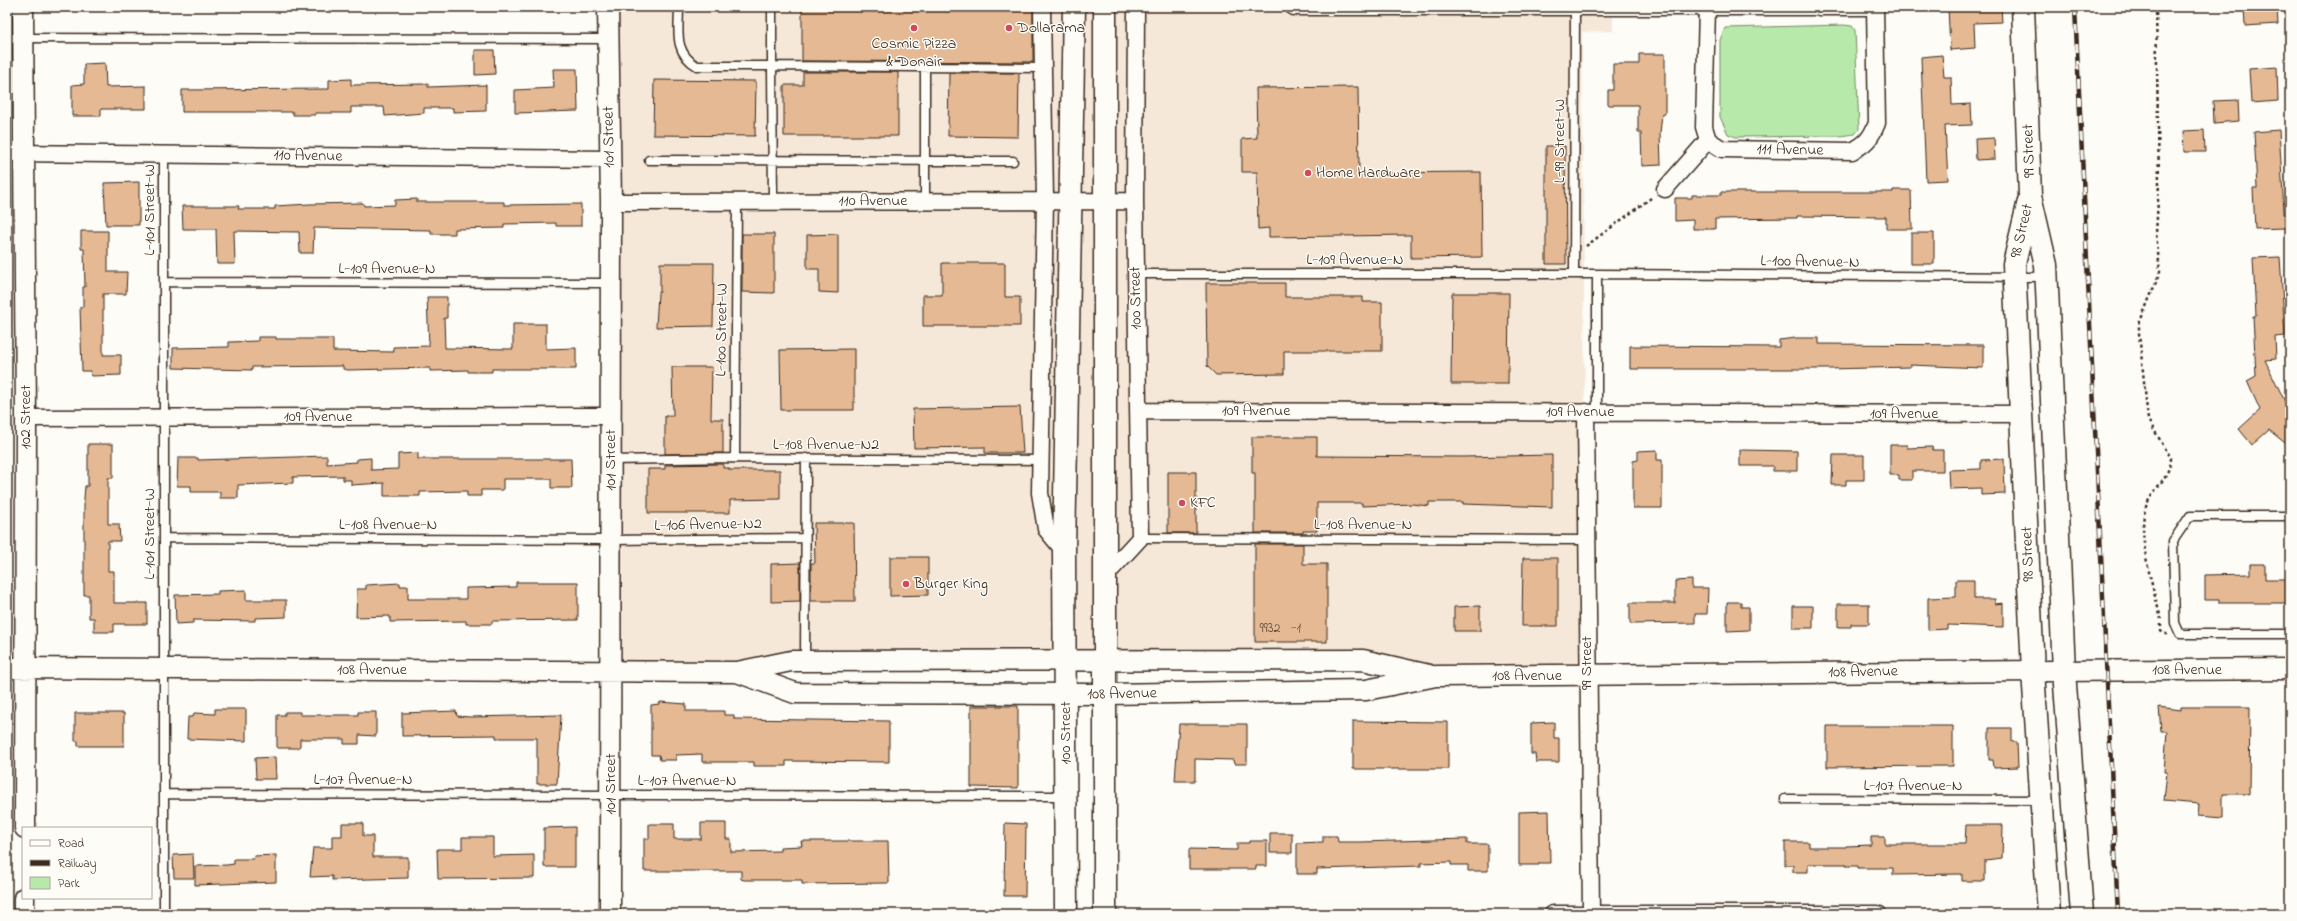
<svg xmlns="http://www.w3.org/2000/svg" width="2297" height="921" viewBox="0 0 2297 921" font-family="'Indie Flower',sans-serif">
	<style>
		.built { fill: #f6e8d9 }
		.green { fill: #b6e9aa; stroke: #788a64 }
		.building { fill: #e4b994; stroke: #3b2a1e }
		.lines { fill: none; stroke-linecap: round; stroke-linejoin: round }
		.service-casing { stroke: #3b2a1e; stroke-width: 11 }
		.minor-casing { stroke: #3b2a1e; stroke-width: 19 }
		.tertiary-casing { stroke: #3b2a1e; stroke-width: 23 }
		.secondary-casing { stroke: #3b2a1e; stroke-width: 25 }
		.path { stroke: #3b2a1e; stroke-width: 2.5; stroke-dasharray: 3 3; stroke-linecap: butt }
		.service { stroke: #fdfcf7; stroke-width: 8 }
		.minor { stroke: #fdfcf7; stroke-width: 16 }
		.tertiary { stroke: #fdfcf7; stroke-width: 20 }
		.secondary { stroke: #fdfcf7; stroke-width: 22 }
		.rail-casing { stroke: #3b2a1e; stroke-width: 4.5 }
		.rail { stroke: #fdfcf7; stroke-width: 3; stroke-dasharray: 9; stroke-linecap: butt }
		.poi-dot { fill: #d1495b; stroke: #fdfcf7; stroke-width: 1.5 }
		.labels { text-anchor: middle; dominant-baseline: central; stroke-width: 3; stroke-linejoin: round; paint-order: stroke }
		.number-label { font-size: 14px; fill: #654e3c }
		.poi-label { font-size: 16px; fill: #3b2a1e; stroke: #fdfcf7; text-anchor: start }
		.street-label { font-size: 16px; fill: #3b2a1e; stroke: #fdfcf7 }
	</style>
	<rect width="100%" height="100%" fill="#fdfcf7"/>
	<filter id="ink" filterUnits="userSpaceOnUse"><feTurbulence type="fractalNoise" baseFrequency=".025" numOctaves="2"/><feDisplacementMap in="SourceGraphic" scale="8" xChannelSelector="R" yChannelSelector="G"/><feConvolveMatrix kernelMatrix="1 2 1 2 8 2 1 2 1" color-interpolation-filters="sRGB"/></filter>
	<g filter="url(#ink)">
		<!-- built -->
		<path class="built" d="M608,7h1005v24l-31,1 5,644h-151l-73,-16 -752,11z"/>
		<!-- green -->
		<path class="green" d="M1844,25l8,1 3,4 4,99 -4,5 -15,2 -104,1 -8,-3 -8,-17v-77l5,-12z"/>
		<!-- building -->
		<path class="building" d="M802,7h231v55l-231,-1z
			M1948,7h53l1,15 -28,1 1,25 -25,2z
			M2244,7h33l1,17 -33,2z
			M475,50h19l1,24 -20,1z
			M1639,54h26v60h-3l-2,19 1,32 -19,1 -1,-33h-3v-28h-30v-15h5v-26h26z
			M1942,55l2,22h7l1,28 19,-1 1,21 -27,1 3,54 -22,1 -5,-124z
			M105,63l1,24 40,-1v23h-45v7h-29v-31l12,-1v-20z
			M2277,67l1,34 -27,2 -2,-34z
			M553,69h24l1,42 -63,2v-23l39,-2z
			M803,72h95v64h-114v-51h19z
			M949,73h70l-1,64 -70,-1z
			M351,79v6l77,-1v3l58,-2v26l-33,1v-4h-29v5l-39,3 -1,-9h-33v6h-36v2h-22v-3h-111v-22l147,-1v-9z
			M654,80l102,1 -1,55 -102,-1z
			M1358,87l1,86 122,-1 1,85 -71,1v-23l-142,2v-9l-11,1 -1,-57h-15v-33l15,-1 -1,-50z
			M2238,100l1,21 -25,2 -1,-22z
			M2204,130l1,22h-21l-1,-21z
			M2279,130l6,98 -30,1 -2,-41h4l-3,-56z
			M1994,138l1,21 -19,1 -1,-21z
			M1546,146h19l1,118h-20z
			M139,182v43h-33l-2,-42z
			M1893,190h18l1,39h-26v-12l-89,-1v2l-82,1v10h-22v-9l-18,1v-23h17v-3h29v-3h172z
			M417,199v3h87v3l77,-1v22h-25v-3l-52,1v4l-49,1v5h-24v-4l-117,-2 -1,25h-13l-1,-21 -65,-1 1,33h-18l-1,-35h-33l-1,-23h57l-1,3h37v-3l35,-2 53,-1 1,3 31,-1v-5z
			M81,231h27v41h19l-1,22h-23v61h18v20l-30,1 -1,-5h-8l-2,-64h3v-20h2l-1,-38h-3z
			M1911,233h23v31h-23z
			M742,234h32v59l-32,-1z
			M838,234v59l-19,-1v-23h-12v-34z
			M2280,257l5,79 -10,1 1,22 -11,1 25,52v35l-21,-17 -17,15 -13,-16 21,-19 -13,-29 9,-5 -3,-60h3l-3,-58z
			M660,263h54l-1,63 -57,1 2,-34 2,-1z
			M942,263h63v34h15v29h-97v-31h19z
			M1206,283h79v14h78v5h19v49h-98v23l-68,1 -9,-9z
			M1452,293h57l-1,91h-57z
			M427,297h20v21h-3l1,30 68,1v-25h33v25l30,-1v21h-84v3h-24v-2l-38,1v-3l-82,2 -5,-1v-3l-91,1v3l-79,-2v-20l56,-1v-5l29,-1v-4h18v2h57v12l61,1 -1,-5 36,-1z
			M1796,338h23v6l164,1v23l-73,-3v2l-81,2h-199v-23l149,1v-7z
			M854,349v61h-73l-1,-60z
			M672,367h40l-1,52h12v34l-58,1v-38h8z
			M1020,407l3,46h-38v-6l-71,1 -1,-39z
			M1252,437h65v19l146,1 89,-2v52l-89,-3v-2h-34v4l-17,-2 -50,2v-3h-45v28h-14v2h-48v-60h-3z
			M88,444h25v34h-5v46h11l1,17h-12v30h6v32h33v21h-33v8h-20v-14h-5v-23h-5v-97l1,-12h3z
			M1890,445h17v3l25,-1 1,3h10v21h-31v9h-13v-5h-9z
			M1657,450v10h5v48h-29v-47l5,-1v-9z
			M1740,450l57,1v20h-24v-5h-33z
			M418,453v6h153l1,29h-21v-9h-48v11h-22v6h-14v-5l-47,1v4h-36v-13l-33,2v-5h-8v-4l-50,1v6l-55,2v13h-18v-6h-29v-6h-14l1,-28h20v2l129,-4v8l30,-2v-3l14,-1v12l27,-1v-15z
			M1833,455h31v25h-18v5h-14z
			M2004,459l1,35 -24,1v-7l-32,1 -1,-19 33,-1v-9z
			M723,464v4h6v2h51v29l-50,1v13h-82v-44h17v-4z
			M1168,472h28v61h-28z
			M814,523h40l1,78h-44v-38h4z
			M1255,544h48v20h24v78h-72z
			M890,557h38v38l-38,1z
			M1523,558h35v68h-36z
			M800,563v38l-29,1v-38z
			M2250,564h15v15h25v24h-71v-3h-14v-25l45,-1z
			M1692,580v8h16l-1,26h-12v9l-65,1v-21h45v-22z
			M1956,580h18v19h21v5l8,-1v24l-56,-2v4l-19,1v-32l28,-1z
			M516,582h62v38l-86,1v3h-26v-3l-76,1v-6l-34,1 1,-28h9v-4l34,-2v3h8v13h58v-11l50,-1z
			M246,590v10h40v17l-31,1v3l-62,-1v3l-17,1 -1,-29 43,-1v-3z
			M1727,602h14v5h8v23l-22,1z
			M1838,604h31v20h-18v3h-13z
			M1480,606v25h-26v-24z
			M1793,606h20v22h-20z
			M660,702l26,2v7h38v4h10v4l155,2v41l-103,-1v5h-32v-4h-52v-8l-26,1v5h-16l-1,-5h-8v-50l9,-1z
			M971,706h47v82l-47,-1z
			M2159,707l22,3v-3h69l-1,87h-26v24l-25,-2 1,-12 -35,-3 3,-29h-3l3,-41h-6z
			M215,709h31v32l-59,-2 1,-22h5l1,-4 21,1z
			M456,711l1,5 13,1 91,-2 -4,69h-20v-46h-41v-3l-94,1v-23z
			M285,712h15v3h58v-3h18v24l-17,-1v9h-15v-5h-44v7l-3,2h-20v-33h8z
			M75,713h49v33h-46v-5h-3z
			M1353,721l95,1v47h-95z
			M1554,722v16h5v24h-23l-1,-8h-4v-31z
			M1179,724h68v40h-13l-1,-4 -38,-1v22h-20z
			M1827,726h126v40l-126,1z
			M1989,728h23v14h5l1,25 -24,1 -1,-8h-4z
			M275,757l1,22h-20l-1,-21z
			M1549,811l1,52h-11v2h-20v-53z
			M342,823h21v13h10v21h35v21l-76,2v-4l-22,1 3,-29h19v-12h10z
			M701,823h25v16h5v13l49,-1v-4l22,-1 -1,-5h87l1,42 -87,1v-4h-58l-3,-1v-8h-97v-32h5v-15h25v15h27z
			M1005,823l21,1 -1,72h-21z
			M1966,825h37l-1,33 -17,2v21h-23v-7l-69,1v-7h-35v-2h-12v-2h-38v8h-15v-7h-8v-23h24v5h37v-1l25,-1v-8h14v7h80z
			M575,827v40h-31v-39z
			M1270,833h22v20h-22z
			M1323,836h14l1,6h22l107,-3v5h21v27h-20v-6h-17v-3l-30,1v3l-104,3v5h-20v-31l26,-1z
			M462,837h31v19l41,-1v23l-96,1 -1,-30h25z
			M1249,841h18v25h-11v3h-67v-20l48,1v-7h12z
			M193,854l1,24h-20l-1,-23z
			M276,855v27l-81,3v-19l32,-1 7,-1v-5h20l-1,-3z"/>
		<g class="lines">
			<!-- service casing -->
			<g class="service-casing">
				<path id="service" d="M679,7c0,24 -6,45 18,59h75l1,136
					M772,7v59l271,2
					M7,38l601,1
					M925,67v134
					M164,155v759
					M649,160l364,1
					M1136,274h461l449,3
					M1574,274l1,-266
					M1597,274v138
					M164,282l446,1
					M735,458l2,-256
					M611,460l124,-2 305,2
					M2290,516h-100l-17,25 2,82 5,11h110
					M164,538l447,2 194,-2
					M1140,538l447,2
					M805,661l1,-203
					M164,794l900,2
					M1785,799l255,1"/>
			</g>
			<!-- minor casing -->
			<g class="minor-casing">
				<path id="minor" d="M1042,7l3,193 -5,293 6,36 18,22
					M1294,7h575
					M1707,8l-3,119 4,13 14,9 130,2c14,-7 19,-13 25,-28l-2,-116
					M7,153l602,6
					M1665,189l43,-49
					M611,202l524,-1
					M1138,411l884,3
					M1586,412l5,502
					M26,418l584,-2
					M1106,575l34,-37 -5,-337 1,-194
					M1553,914h325"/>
			</g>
			<!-- tertiary casing -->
			<g class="tertiary-casing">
				<path id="tertiary" d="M23,7l3,411 -1,410
					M608,7l3,195 -1,712
					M7,668l730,4 54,-11 572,-1 66,15
					M737,672l58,21 312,1 259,-4 70,-14 854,-7
					M24,914v-16"/>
			</g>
			<!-- secondary casing -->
			<g class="secondary-casing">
				<path id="secondary" d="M2023,7l7,189 16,69 18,406 18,243
					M2029,201l-15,63 19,407 16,243
					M1066,914l-2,-363 10,-544
					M1105,914v-907"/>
			</g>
			<!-- path -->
			<path class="path" d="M2156,7l3,177 -3,49 4,39 -21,52v9l9,87 23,38c-1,19 -17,30 -24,46 -12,28 7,87 14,115
				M1586,246l65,-48
				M2161,624v7l2,3h5"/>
			<!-- service -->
			<use href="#service" class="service"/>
			<!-- minor -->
			<use href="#minor" class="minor"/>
			<!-- tertiary -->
			<use href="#tertiary" class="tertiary"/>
			<!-- secondary -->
			<use href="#secondary" class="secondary"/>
			<!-- rail casing -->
			<g class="rail-casing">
				<path id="rail" d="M2075,7l43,907"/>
			</g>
			<!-- rail -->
			<use href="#rail" class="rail"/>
		</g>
	</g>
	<!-- markers -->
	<g class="poi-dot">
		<circle cx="914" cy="28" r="4"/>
		<circle cx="1009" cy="28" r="4"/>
		<circle cx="1308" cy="173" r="4"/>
		<circle cx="1182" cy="503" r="4"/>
		<circle cx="906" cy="584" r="4"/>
	</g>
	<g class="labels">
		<!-- number labels -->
		<g class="number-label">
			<text x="1270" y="628">9932</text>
			<text x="1296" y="628">-1</text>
		</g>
		<!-- poi labels -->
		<g class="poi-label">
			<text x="1017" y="28">Dollarama</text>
			<text x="914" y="44" text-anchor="middle">Cosmic Pizza<tspan x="914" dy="18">&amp; Donair</tspan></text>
			<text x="1316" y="173">Home Hardware</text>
			<text x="1190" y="503">KFC</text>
			<text x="914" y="584">Burger King</text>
		</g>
		<!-- street labels -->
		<g class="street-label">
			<text transform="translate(609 137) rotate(-91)">101 Street</text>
			<text transform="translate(1560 141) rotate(-90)">L-99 Street-W</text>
			<text transform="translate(1790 150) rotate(1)">111 Avenue</text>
			<text transform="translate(2029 151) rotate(-92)">99 Street</text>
			<text transform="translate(308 156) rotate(1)">110 Avenue</text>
			<text x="873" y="201">110 Avenue</text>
			<text transform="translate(150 210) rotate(-90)">L-101 Street-W</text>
			<text transform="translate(2022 231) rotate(-77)">98 Street</text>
			<text x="1355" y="260">L-109 Avenue-N</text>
			<text transform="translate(1810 262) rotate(1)">L-100 Avenue-N</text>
			<text x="387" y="269">L-109 Avenue-N</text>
			<text transform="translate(1136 298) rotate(-91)">100 Street</text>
			<text transform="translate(722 330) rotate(-89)">L-100 Street-W</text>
			<text x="1256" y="411">109 Avenue</text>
			<text x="1580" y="412">109 Avenue</text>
			<text x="1904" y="414">109 Avenue</text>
			<text transform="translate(26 417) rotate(-90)">102 Street</text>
			<text x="318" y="417">109 Avenue</text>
			<text x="826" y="445">L-108 Avenue-N2</text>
			<text transform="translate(611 460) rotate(-90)">101 Street</text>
			<text x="388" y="525">L-108 Avenue-N</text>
			<text transform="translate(708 525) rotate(-1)">L-106 Avenue-N2</text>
			<text x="1363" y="525">L-108 Avenue-N</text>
			<text transform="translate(150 534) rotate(-90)">L-101 Street-W</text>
			<text transform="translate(2028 554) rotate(-92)">98 Street</text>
			<text transform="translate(1587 663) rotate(-90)">99 Street</text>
			<text x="372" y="670">108 Avenue</text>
			<text x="2187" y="670">108 Avenue</text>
			<text transform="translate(1863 672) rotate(-1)">108 Avenue</text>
			<text x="1527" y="676">108 Avenue</text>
			<text transform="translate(1122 694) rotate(-1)">108 Avenue</text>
			<text transform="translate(1066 733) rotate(-90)">100 Street</text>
			<text x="363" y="780">L-107 Avenue-N</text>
			<text x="687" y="781">L-107 Avenue-N</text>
			<text transform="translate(611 784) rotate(-90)">101 Street</text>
			<text x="1913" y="786">L-107 Avenue-N</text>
		</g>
	</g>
	<!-- margin -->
	<rect width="2297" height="921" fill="none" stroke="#fdfcf7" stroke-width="24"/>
	<rect x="12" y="12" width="2273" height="897" fill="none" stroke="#3b2a1e" stroke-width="1.5" filter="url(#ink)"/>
	<!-- legend -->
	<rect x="22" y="827" width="130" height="72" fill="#fdfcf7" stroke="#afa8a0"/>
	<rect x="30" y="840" width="20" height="6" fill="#fdfcf7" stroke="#afa8a0"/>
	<text x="58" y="847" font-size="12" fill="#3b2a1e">Road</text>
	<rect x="30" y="860" width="20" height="6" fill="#3b2a1e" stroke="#afa8a0"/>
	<text x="58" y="867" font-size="12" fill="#3b2a1e">Railway</text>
	<rect x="30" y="877" width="20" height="12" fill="#b6e9aa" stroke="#afa8a0"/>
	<text x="58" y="887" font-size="12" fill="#3b2a1e">Park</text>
</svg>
